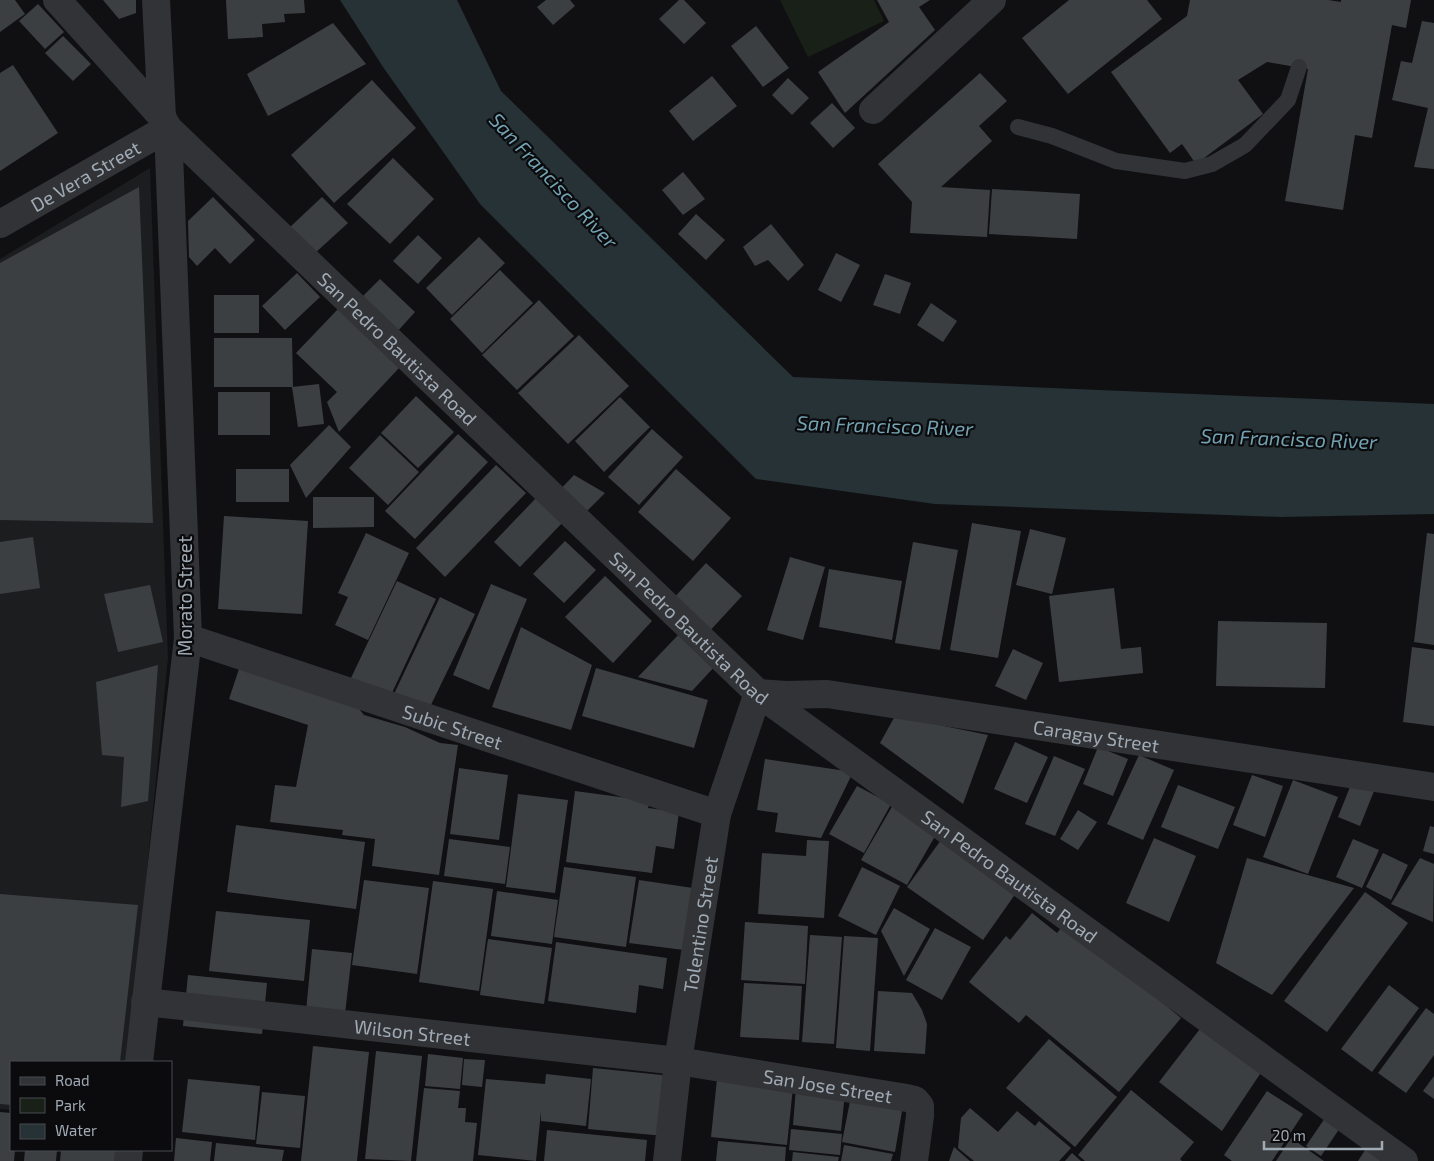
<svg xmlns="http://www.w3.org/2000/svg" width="1434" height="1161" viewBox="0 0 1434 1161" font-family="'Exo 2',sans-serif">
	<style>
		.built { fill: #1c1d1f }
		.green { fill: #192018 }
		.water { fill: #263236 }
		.building { fill: #3c3f42 }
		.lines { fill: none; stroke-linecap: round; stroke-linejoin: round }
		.lane { stroke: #313337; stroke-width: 16 }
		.street { stroke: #313337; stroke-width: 28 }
		.labels { text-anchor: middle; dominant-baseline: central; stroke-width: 4.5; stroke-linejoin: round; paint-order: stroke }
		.street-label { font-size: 19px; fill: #a0aab4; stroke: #0b0b0d }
		.water-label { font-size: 20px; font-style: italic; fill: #73a3b3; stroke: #0b0b0d }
	</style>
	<rect width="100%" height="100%" fill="#101012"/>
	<!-- built -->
	<path class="built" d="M150,168l18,490 -40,404h-117v48l-11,-1v-850z"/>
	<!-- green -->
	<path class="green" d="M780,0h94l10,21 -76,36z"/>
	<!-- water -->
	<path class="water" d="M340,0h117l44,91 292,286 641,27v110l-153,3 -346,-13 -179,-25 -276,-275 -97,-137z"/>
	<!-- building -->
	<path class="building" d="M0,0h15l10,14 -25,18z
		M103,0h33v13l-17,6z
		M226,0h78l1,13 -21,1 1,8 -23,2 1,13 -35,2z
		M546,0h24l5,6 -22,19 -16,-18z
		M679,0h5l22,23 -22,21 -25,-25z
		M877,0h53l-11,7 16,23 -90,83 -27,-41 71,-50z
		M1069,0h78l15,19 -94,75 -46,-56z
		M1190,0h138l13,2v-2h70l-5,28 -14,-3 -20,113 -17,-3 -12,75 -58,-9 23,-132 -41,-7 -29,18 25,34 -67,50 -14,-20 -12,9 -59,-81 76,-56z
		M38,4l26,28 -19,17 -26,-28z
		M1422,21l12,2v146l-20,-2 14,-59 -36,-8 9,-39 11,2z
		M333,23l33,41 -98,52 -21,-42z
		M756,26l33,42 -26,19 -32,-41z
		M63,36l28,28 -18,17 -28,-28z
		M13,65l45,68 -58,38v-98z
		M980,73l27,28 -28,25 13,15 -51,46 49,3 -3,47 -77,-4 2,-31 -34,-38z
		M712,76l25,30 -44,35 -24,-30z
		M788,78l21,20 -17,17 -20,-20z
		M372,80l44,48 -82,75 -43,-48z
		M832,103l23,25 -22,20 -23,-25z
		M393,158l41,41 -44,45 -43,-40z
		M683,172l22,27 -22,16 -21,-25z
		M139,187l14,336 -153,-3v-257z
		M992,189l88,5 -3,45 -88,-5z
		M213,197l42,43 -25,24 -15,-16 -18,18 -8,-9 -1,-36z
		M322,197l26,26 -34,31 -25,-26z
		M696,214l29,26 -19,20 -28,-26z
		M771,224l33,41 -16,16 -20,-21 -13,6 -12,-19z
		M418,235l24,23 -24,26 -25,-23z
		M479,237l26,26 -53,52 -26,-27z
		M836,253l24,12 -19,37 -23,-12z
		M500,270l33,33 -51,50 -32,-34z
		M297,273l23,24 -35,33 -23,-24z
		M885,274l26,9 -11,31 -27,-9z
		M380,279l35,33 -19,21 -36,-34z
		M214,295h45v38h-45z
		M539,300l35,36 -57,54 -35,-35z
		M931,303l26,18 -14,21 -26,-17z
		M338,309l61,59 -60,64 -12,-30 10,-10 -41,-39z
		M579,335l50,51 -61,58 -50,-51z
		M214,338h78l1,49h-79z
		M319,384l5,40 -26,3 -6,-40z
		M218,392h52v43h-52z
		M416,396l38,36 -36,36 -37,-35z
		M620,397l30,30 -46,45 -29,-31z
		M329,425l22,22 -45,51 -16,-33z
		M652,429l31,28 -44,48 -31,-28z
		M458,434l30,28 -73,77 -30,-28z
		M380,435l39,37 -31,33 -39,-37z
		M496,465l30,28 -81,84 -29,-29z
		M236,469h53v33h-53z
		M676,469l55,49 -38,43 -55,-49z
		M574,475l31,18 -20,20 -31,-17z
		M313,497h61v30l-61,1z
		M537,497l26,25 -43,45 -26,-25z
		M224,516l84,5 -6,93 -84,-5z
		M972,523l49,8 -23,127 -48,-8z
		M1030,529l36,9 -14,56 -36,-9z
		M366,533l43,20 -41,87 -33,-15 13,-28 -10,-4z
		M1427,533l7,1v111l-20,-3z
		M33,537l7,51 -40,6v-52z
		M565,541l31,29 -32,33 -31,-29z
		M913,542l45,8 -18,100 -45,-7z
		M790,557l35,10 -22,73 -36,-10z
		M706,563l36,33 -36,39 -35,-34z
		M829,569l73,12 -10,59 -73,-13z
		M605,576l47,45 -39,42 -48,-46z
		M397,581l39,18 -46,98 -39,-19z
		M491,584l36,15 -38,91 -36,-15z
		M150,585l13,57 -45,10 -14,-58z
		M1114,588l7,61 20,-2 2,26 -84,9 -10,-86z
		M440,597l35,17 -46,95 -35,-15z
		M1218,621l109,2 -2,65 -109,-2z
		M521,627l71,38 -21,65 -79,-23z
		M681,632l35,33 -24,26 -54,-14z
		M1412,647l22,3v76l-31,-4z
		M1013,649l30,14 -17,37 -31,-14z
		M158,665l-10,136 -27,6 3,-50 -22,-2 -6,-73z
		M240,666l114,37 10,12 41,12 35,16 18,2 -19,130 -67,-9 3,-27 -33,-4 1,-5 -73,-8 5,-37 21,2 12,-62 -79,-26z
		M596,668l112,32 -14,48 -112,-32z
		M895,716l93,19 -25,69 -83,-61z
		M1015,742l33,15 -21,46 -33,-14z
		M1098,747l30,12 -15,37 -30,-12z
		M1139,755l35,15 -31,70 -36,-16z
		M1054,756l31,13 -30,67 -30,-12z
		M765,759l88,13 -32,66 -46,-6 3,-19 -21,-3z
		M459,768l49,7 -9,65 -49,-6z
		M1252,775l31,11 -18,51 -32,-12z
		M1293,780l45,17 -30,77 -45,-17z
		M1352,782l22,9 -14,35 -22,-9z
		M1178,785l57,22 -17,42 -57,-22z
		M857,786l34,18 -27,49 -35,-19z
		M575,791l75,10 -2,7 31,4 -5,37 -18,-3 -4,27 -86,-11z
		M518,794l50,6 -13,93 -49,-6z
		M893,805l45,26 -31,54 -46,-25z
		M1078,810l19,12 -19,28 -18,-11z
		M236,825l129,17 -9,67 -129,-17z
		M1430,826l4,1v27l-11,-3z
		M1154,838l42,18 -27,66 -43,-19z
		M449,839l61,8 -5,37 -61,-8z
		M1353,839l26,11 -17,38 -26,-11z
		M807,840l22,1 -5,77 -66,-4 4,-61 44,3z
		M941,840l75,53 -33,47 -76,-53z
		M1383,853l25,12 -17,35 -25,-13z
		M1247,858l107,30 -82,107 -56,-32z
		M1420,858l14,6 -1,58 -42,-18z
		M564,867l72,10 -10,70 -72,-10z
		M862,867l38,19 -24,49 -38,-19z
		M364,880l65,8 -12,86 -65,-9z
		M639,880l54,8 -9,62 -55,-7z
		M433,881l60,8 -14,102 -60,-9z
		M497,891l61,9 -6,44 -61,-8z
		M1365,892l43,31 -81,109 -43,-31z
		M0,894l138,11 -18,157h-109v43l-11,-1z
		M894,908l36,21 -26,47 -23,-45z
		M216,911l94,9 -6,61 -95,-10z
		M1032,913l25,20 8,-10 116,95 -62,74 -93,-77 -7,8 -50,-41 37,-46 4,4z
		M745,922l63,4 -3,58 -64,-4z
		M935,928l36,19 -29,53 -36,-20z
		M810,935l32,2 -8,107 -32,-2z
		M844,936l34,2 -8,113 -34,-3z
		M488,939l64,9 -8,56 -64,-9z
		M556,942l111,16 -4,31 -24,-4 -3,28 -88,-12z
		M312,949l40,4 -7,61 -39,-3z
		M188,975l79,8 -5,51 -79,-8z
		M744,983l58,3 -3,54 -59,-3z
		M1389,985l30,23 -47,64 -31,-23z
		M878,991l34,2 10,17 5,14 -2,30 -51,-3z
		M1426,1008l8,6v41l-28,38 -28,-20z
		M1203,1025l59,46 -40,60 -63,-49z
		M1049,1039l68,58 -42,50 -69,-59z
		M313,1046l56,6 -12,109h-56z
		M376,1051l46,5 -11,105 -46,-2z
		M428,1054l35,4 -3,31 -35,-3z
		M464,1059l21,1 -3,27 -20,-2z
		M593,1068l69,7 8,10 -5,51 -77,-7z
		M546,1074l45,5 -5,47 -45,-5v-10l-5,50 -58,-6 8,-76 59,5z
		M1434,1076v23l-11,-8z
		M188,1079l72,7 -5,54 -73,-8z
		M717,1079l76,8 -6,58 -76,-8z
		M424,1088l36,3 -2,17h8l-1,14 12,1 -4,38h-57z
		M796,1088l49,5 -4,38 -48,-6z
		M1131,1090l63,52 -14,17 2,2h-97l-7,-6z
		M1267,1091l36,23 -31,47h-40l-8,-6z
		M262,1092l43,4 -5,52 -44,-4z
		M851,1096l52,9 -8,47 -53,-10z
		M970,1108l28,24 19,-21 18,15 4,-5 32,27 -12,13h-85l-16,-13 3,-30z
		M0,1112l11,1v37h4l-1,11h-14z
		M1327,1115l15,10 -21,31 -15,-10z
		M791,1129l51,5 -2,21 -51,-5z
		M547,1130l100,10 -2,21h-101z
		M176,1138l36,4 -2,19h-36z
		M1291,1138l33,23h-48z
		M718,1141l68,6 -1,14h-69z
		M216,1143l68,7 -2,11h-68z
		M844,1145l49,9 -2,7h-50z
		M954,1147l16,14h-21z
		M1367,1147l21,14h-30z
		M25,1150h32l-1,11h-32z
		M61,1150h57l-1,11h-57z
		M793,1152l46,5 -1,4h-46z
		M1072,1153l9,8h-16z"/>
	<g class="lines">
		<!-- lane -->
		<path class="lane" d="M1018,127l34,9 64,25 69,10 27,-7 33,-19 43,-45 11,-33"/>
		<!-- street -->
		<g class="street">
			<path id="s1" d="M57,0l105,117 6,11 590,565 646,468"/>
			<path d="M156,0l6,117"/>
			<path d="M873,110l119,-110"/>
			<path id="s2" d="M0,224l168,-96"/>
			<path id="s3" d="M188,638l529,176"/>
			<path id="s4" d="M145,1002l533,59 229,37 8,2 5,6v10l-6,45"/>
			<path d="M139,1062l49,-424 -20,-510"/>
			<path d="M128,1161l1,-11"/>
			<path id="s5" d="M667,1161l11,-100 39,-247 41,-121 28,2 41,-1 607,93"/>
		</g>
	</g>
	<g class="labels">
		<!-- street labels -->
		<g class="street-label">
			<text stroke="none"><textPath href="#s2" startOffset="98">De Vera Street</textPath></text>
			<text stroke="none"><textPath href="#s1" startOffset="488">San Pedro Bautista Road</textPath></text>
			<text transform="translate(184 596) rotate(-90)">Morato Street</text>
			<text stroke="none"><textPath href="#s1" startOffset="892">San Pedro Bautista Road</textPath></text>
			<text stroke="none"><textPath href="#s3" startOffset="279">Subic Street</textPath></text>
			<text stroke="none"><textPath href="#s5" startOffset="820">Caragay Street</textPath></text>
			<text stroke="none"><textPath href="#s1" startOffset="1298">San Pedro Bautista Road</textPath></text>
			<text stroke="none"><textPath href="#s5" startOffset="239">Tolentino Street</textPath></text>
			<text stroke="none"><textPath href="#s4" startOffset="269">Wilson Street</textPath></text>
			<text stroke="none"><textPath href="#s4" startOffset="688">San Jose Street</textPath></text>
		</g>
		<!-- water labels -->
		<g class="water-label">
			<text transform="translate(554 180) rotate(47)">San Francisco River</text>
			<text transform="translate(885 425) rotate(2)">San Francisco River</text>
			<text transform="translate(1289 438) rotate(2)">San Francisco River</text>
		</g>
	</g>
	<!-- legend -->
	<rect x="10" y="1061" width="162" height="90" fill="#0b0b0d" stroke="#474b50"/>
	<rect x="20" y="1077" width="25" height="8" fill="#313337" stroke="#474b50"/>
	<text x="55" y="1086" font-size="15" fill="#a0aab4">Road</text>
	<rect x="20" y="1098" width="25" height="15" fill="#192018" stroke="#474b50"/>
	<text x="55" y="1111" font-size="15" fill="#a0aab4">Park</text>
	<rect x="20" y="1124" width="25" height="15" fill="#263236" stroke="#474b50"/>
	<text x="55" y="1136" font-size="15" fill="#a0aab4">Water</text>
	<!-- scale -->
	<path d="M1264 1141v8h118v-8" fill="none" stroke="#a0aab4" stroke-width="2.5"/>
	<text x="1272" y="1141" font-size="15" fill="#a0aab4" stroke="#0b0b0d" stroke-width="4" paint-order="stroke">20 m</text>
</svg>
